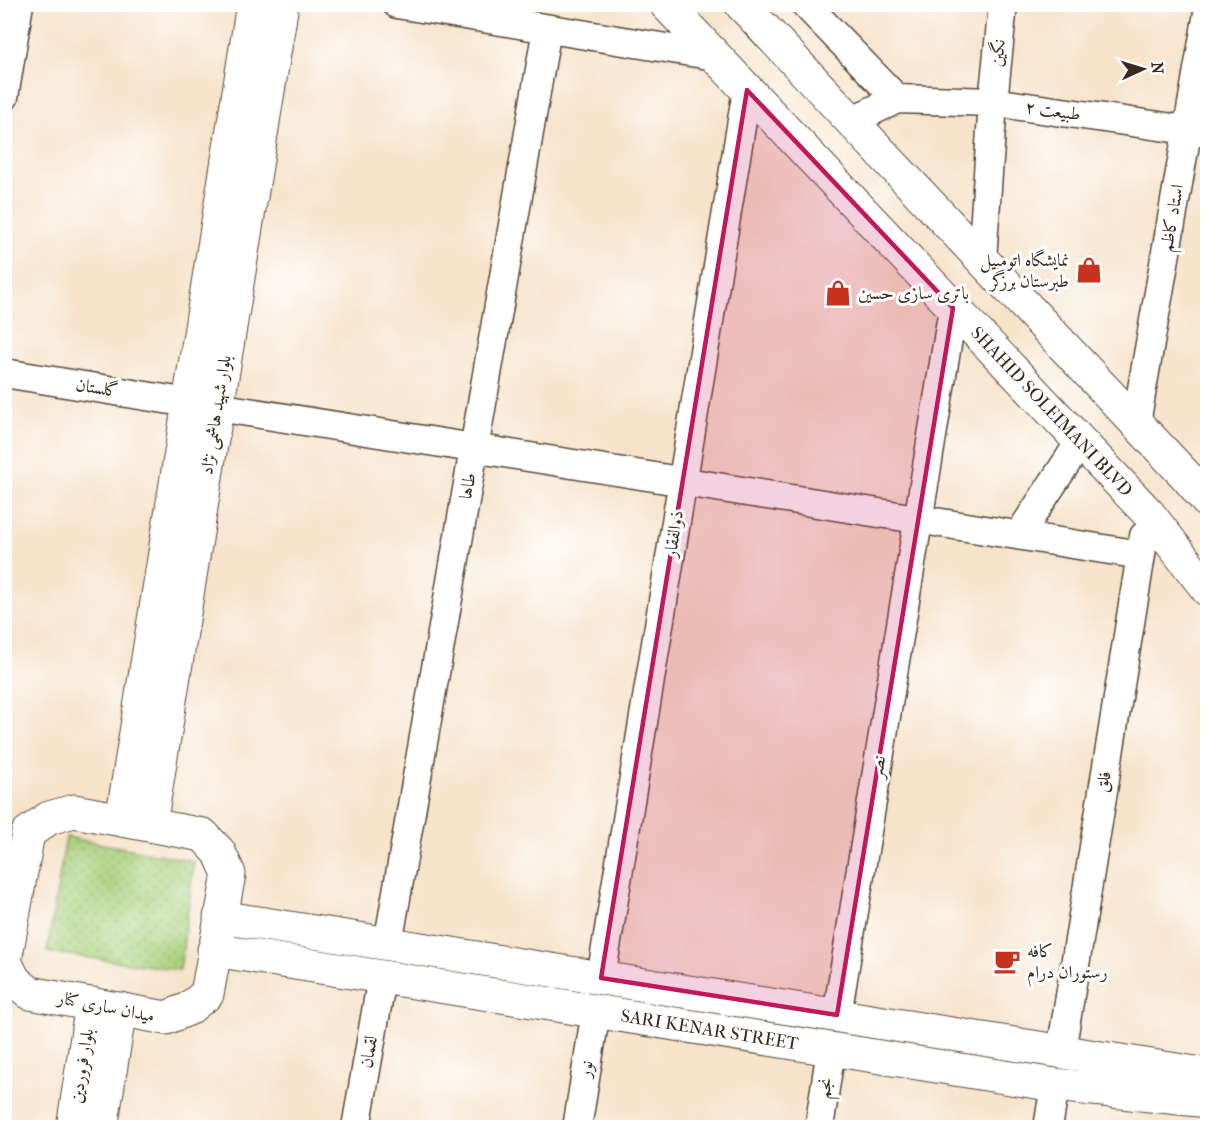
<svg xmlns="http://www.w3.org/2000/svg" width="1212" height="1132" viewBox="0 0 1212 1132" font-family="'IM FELL French Canon',Amiri,serif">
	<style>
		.grass { fill: url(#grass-dots); stroke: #727d4c; stroke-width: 1.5 }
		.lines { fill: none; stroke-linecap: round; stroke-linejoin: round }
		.minor-casing { stroke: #574638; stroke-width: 31 }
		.secondary-casing { stroke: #574638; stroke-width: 35 }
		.trunk-casing { stroke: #574638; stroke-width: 35 }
		.minor { stroke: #fff; stroke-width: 28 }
		.secondary { stroke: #fff; stroke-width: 33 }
		.trunk { stroke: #fff; stroke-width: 33 }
		.marked { fill: #c2185b; fill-opacity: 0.2; stroke: #c2185b; stroke-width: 4.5; stroke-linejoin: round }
		.labels { text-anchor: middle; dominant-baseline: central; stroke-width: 6; stroke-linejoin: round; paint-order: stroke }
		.street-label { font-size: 18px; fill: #3b2a1e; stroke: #fff }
		.poi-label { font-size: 18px; fill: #3b2a1e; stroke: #fff; text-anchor: start }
	</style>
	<defs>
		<pattern id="grass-dots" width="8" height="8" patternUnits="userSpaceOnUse" patternTransform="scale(1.5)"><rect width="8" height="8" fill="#a8d07b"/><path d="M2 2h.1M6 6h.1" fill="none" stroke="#8aa964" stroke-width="1.8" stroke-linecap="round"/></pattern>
	</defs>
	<rect width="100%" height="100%" fill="#fff"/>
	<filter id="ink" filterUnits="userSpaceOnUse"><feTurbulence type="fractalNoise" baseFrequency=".0167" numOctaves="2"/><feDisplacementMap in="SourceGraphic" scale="12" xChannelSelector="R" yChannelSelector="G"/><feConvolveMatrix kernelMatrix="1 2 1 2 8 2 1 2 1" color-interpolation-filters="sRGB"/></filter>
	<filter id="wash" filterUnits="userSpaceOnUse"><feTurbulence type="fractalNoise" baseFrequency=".008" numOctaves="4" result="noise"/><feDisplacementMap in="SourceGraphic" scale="24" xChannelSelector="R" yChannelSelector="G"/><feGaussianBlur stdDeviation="1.35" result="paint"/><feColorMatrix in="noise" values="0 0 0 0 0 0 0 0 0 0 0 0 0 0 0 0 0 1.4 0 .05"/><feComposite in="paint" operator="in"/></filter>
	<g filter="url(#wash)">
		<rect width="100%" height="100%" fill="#f6e3ca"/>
		<!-- grass -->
		<path class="grass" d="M66,837l128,24 -14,109 -133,-18z"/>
	</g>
	<g filter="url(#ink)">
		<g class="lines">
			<!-- minor casing -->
			<g class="minor-casing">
				<path id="minor" d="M397,4l318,52
					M805,4l92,95
					M4,97l15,-93
					M851,121l46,-22 96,3 215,31
					M982,259l11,-157 10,-98
					M4,373l185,30
					M217,407l924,148
					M1136,423l72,-410
					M1019,535l61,-93
					M388,944l159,-915
					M601,978l146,-888
					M837,1015l116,-707
					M1061,1052l83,-516
					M356,1128l26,-151
					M577,1128l19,-117
					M819,1128l12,-79
					M1048,1128l7,-43"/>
			</g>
			<!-- secondary casing -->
			<g class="secondary-casing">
				<g id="secondary">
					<path d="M74,811l129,24 16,17 10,22 -22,120 -19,15 -22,9 -136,-25 -16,-13 -9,-19 23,-128 21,-15z"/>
					<path d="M122,820l131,-816"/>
					<path d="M150,825l132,-821"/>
					<path d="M220,917l988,158"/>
					<path id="s1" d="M214,950l841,135 153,16"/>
					<path d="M73,1128l19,-124"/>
					<path d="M101,1128l19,-119"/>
				</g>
			</g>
			<!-- trunk casing -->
			<g class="trunk-casing">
				<g id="trunk">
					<path id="s2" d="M666,4l482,509 60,77"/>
					<path d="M741,4l447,474 20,24"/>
				</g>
			</g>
			<!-- minor -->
			<use href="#minor" class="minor"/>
			<!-- secondary -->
			<use href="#secondary" class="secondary"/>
			<!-- trunk -->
			<use href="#trunk" class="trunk"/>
		</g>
	</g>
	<!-- marked area -->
	<path class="marked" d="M747,90l206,218 -116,707 -236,-37z"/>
	<!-- icons -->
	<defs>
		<g id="shop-bare" transform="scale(2.07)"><path d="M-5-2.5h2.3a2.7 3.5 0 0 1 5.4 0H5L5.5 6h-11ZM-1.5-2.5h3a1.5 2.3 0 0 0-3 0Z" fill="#c8321e" stroke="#fff" stroke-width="2.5" paint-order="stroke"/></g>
		<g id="cafe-bare" transform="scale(2.07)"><path d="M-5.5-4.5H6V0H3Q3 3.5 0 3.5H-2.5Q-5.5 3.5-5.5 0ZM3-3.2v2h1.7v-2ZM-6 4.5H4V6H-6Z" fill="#c8321e" stroke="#fff" stroke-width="2.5" paint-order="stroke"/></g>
	</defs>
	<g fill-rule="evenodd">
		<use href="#shop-bare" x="1089" y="270"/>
		<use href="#shop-bare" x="838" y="293"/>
		<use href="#cafe-bare" x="1007" y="961"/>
	</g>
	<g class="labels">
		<!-- street labels -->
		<g class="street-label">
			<text transform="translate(998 53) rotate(-84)">نگین</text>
			<text transform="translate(1053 111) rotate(8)">طبیعت ۲</text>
			<text transform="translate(1172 218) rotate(-80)">استاد کاظم</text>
			<text transform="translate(97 388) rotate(9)">گلستان</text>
			<text stroke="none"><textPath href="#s2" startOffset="561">SHAHID SOLEIMANI BLVD</textPath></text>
			<text transform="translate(216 415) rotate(-81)">بلوار شهید هاشمی نژاد</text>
			<text transform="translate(468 486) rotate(-80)">طاها</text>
			<text transform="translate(674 534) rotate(-81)">ذوالفقار</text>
			<text transform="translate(878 767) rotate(-81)">نصر</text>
			<text transform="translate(1104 782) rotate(-81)">فلق</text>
			<text transform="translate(106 1007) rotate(11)">میدان ساری کنار</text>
			<text stroke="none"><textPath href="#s1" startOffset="502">SARI KENAR STREET</textPath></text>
			<text transform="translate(369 1052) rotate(-80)">لقمان</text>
			<text transform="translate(82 1066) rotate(-81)">بلوار فروردین</text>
			<text transform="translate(586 1069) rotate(-81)">نور</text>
			<text transform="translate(825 1088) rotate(-81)">نجم</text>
		</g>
		<!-- poi labels -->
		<g class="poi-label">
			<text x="1069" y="260" text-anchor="end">نمایشگاه اتومبیل<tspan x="1069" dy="21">طبرستان برزگر</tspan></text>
			<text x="858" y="293">باتری سازی حسین</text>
			<text x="1027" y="951">کافه<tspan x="1027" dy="21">رستوران درام</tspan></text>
		</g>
	</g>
	<!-- margin -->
	<rect width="1212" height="1132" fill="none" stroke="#fff" stroke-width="24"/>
	<!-- north arrow -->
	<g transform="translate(1143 69) rotate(86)" stroke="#ffffff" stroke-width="4.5" paint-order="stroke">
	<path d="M0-4.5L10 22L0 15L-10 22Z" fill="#3b2a1e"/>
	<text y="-9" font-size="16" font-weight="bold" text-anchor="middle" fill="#3b2a1e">N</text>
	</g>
</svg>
